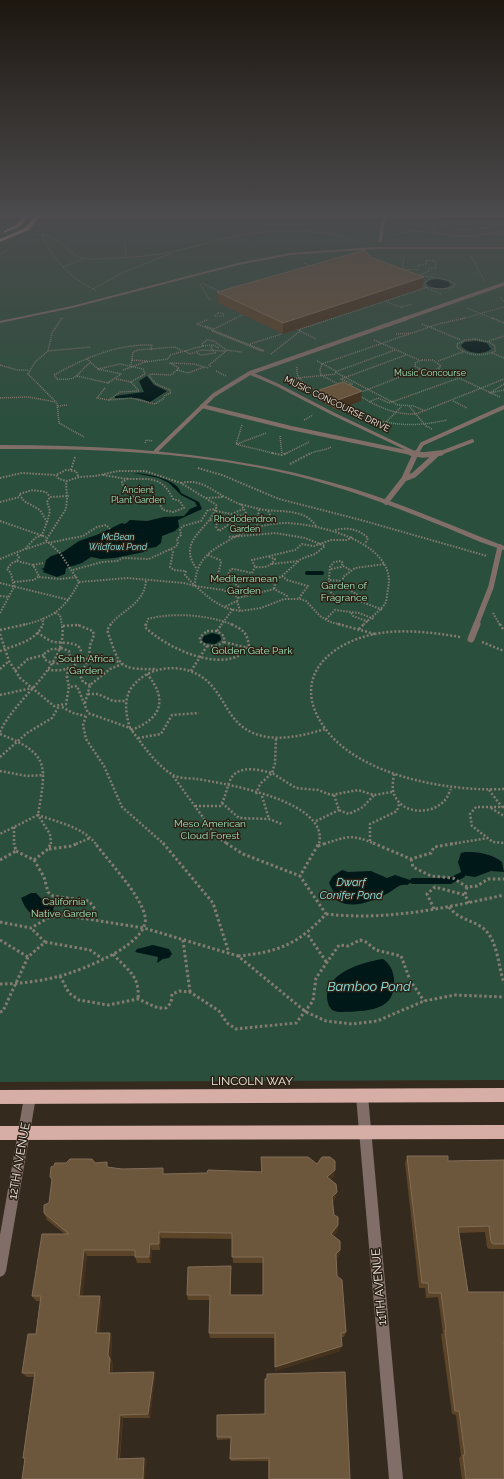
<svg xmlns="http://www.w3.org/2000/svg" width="504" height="1479" viewBox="0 0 504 1479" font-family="Raleway,sans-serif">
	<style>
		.green { fill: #2b4f3d }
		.water { fill: #001818 }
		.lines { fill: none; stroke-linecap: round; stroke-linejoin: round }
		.stream-far1 { stroke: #001818; stroke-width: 4 }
		.stream { stroke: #001818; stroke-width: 6 }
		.path-far4 { stroke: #847b71; stroke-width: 1; stroke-dasharray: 1 1; stroke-linecap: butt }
		.path-far3 { stroke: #847b71; stroke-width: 1.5; stroke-dasharray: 1 1; stroke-linecap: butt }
		.path-far2 { stroke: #847b71; stroke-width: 2; stroke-dasharray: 1.5 1.5; stroke-linecap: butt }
		.path-far1 { stroke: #847b71; stroke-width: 2.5; stroke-dasharray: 2 2; stroke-linecap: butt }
		.path { stroke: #847b71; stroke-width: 3; stroke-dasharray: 2.5 2.5; stroke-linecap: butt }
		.service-far3 { stroke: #816e69; stroke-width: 3.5 }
		.service-far2 { stroke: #816e69; stroke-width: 4 }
		.service-far1 { stroke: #816e69; stroke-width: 5.5 }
		.service { stroke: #816e69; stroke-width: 7 }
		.pedestrian { fill: #816e69; fill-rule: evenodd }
		.minor { fill: #816e69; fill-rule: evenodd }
		.tertiary { fill: #816e69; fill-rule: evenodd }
		.secondary { fill: #b1928c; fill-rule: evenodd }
		.primary { fill: #d6aea6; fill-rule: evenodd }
		.trunk { fill: #e6bbb2; fill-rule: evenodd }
		.path-bridge { stroke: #847b71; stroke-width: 1.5; stroke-dasharray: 1 1; stroke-linecap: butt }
		.wall { fill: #5b4428 }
		.shaded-wall { fill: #45321c }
		.building { fill: #6c563c; stroke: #816d57 }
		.labels { text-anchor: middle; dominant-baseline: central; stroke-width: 3; stroke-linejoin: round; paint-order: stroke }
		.far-park-label { font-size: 9px; fill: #9fe4bf; stroke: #2b2115 }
		.far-street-label { font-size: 9px; fill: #f3ebe4; stroke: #2b2115 }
		.far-water-label { font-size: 9px; font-style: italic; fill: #8ee8e7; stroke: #2b2115 }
		.park-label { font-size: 10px; fill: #9fe4bf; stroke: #2b2115 }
		.water-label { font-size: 11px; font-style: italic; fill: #8ee8e7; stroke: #2b2115 }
		.near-street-label { font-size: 12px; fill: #f3ebe4; stroke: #2b2115 }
		.near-water-label { font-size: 13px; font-style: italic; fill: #8ee8e7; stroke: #2b2115 }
	</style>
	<rect width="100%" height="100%" fill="#352a1e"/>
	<!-- green -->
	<path class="green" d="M0,213h83l-2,4h-81z
		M0,220h504v860l-504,2z"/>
	<!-- water -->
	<path class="water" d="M438,279l10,2 3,4c-6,5 -19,4 -25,-1l3,-4z
		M476,341l11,2 4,6c-7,6 -22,5 -29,-2l-1,-2 4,-3z
		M147,376l7,9 13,6 -17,11 -12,-4h-23v-2l29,-4 -5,-11z
		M134,473c12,0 44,6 47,20l18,9 3,7 -24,11 1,7 -4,4 -13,5 -1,7 -5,4 -11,2 -1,3 -29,6 -14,1 -10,-2 -9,6 -16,5 -1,6 -8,3 -14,-5 1,-2 -3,-1 3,-1 2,-8 5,-4 12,-4 16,-11 20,-7 23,-11 3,1 5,-4 17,1 17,-4 20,-1 6,-7 7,-3 -2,-4 -14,-7 -12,-12 -10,-5z
		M212,633l8,2 1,5 -6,4 -10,-1 -3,-3 2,-4z
		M465,852c13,0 26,1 37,10l2,10 -13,-1 -16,6 -13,-2 -4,-13 3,-9z
		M342,870l6,2 23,-1 16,7 8,-3 18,6 -6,4c-8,-1 -10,3 -17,7 -15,8 -36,18 -52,9l-9,-18 4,-7z
		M31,893h5l6,6 10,3 2,4 -1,5c-16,11 -26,3 -32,-13z
		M153,945l16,4 3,5 -3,4 -6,1 -6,4 1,-6 -23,-5 2,-3z
		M383,959c7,5 10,11 11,20 3,33 -28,32 -53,33 -7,0 -11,-2 -13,-9 -8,-28 33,-41 55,-44z"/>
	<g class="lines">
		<!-- stream-far1 -->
		<path class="stream-far1" d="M307,573h15"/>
		<!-- stream -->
		<path class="stream" d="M413,881h37l12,-6"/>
		<!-- path-far4 -->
		<path class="path-far4" d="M443,225l17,5 36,-3
			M399,226l14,6
			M432,226v3l5,4
			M41,229c8,29 29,49 56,62
			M491,234l13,1
			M35,235c28,-3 29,25 59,24 25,-1 51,-2 76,-7 18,-3 35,-9 53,-13 43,-10 86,-12 129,0
			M393,236c23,-11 52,1 77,0 11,-1 23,-4 34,-5
			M124,239l2,18
			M0,254l10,-6
			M471,256l14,26
			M304,263l5,2
			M63,267l20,-8
			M402,269l16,1v-5h8v-5l9,1 1,7h-7v3l-12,5
			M402,272l2,-15
			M421,275c11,4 24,2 34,9l-1,3 -11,2 -12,-1
			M202,283l21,10
			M200,284l10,16
			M420,285l21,9
			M427,286l-3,-3 7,-4
			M93,289l31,-17 48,-19
			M500,297l4,5
			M387,302l16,6
			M401,307l11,-3
			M467,308l27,11
			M218,313h5l1,3h-10z
			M234,319l8,-4
			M331,319l97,-32
			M461,319l43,-12"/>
		<!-- path-far3 -->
		<path class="path-far3" d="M62,318l-10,15 -4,18 43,-4
			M492,318l12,5
			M207,320l-10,4 68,27
			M422,324l39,16
			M205,326l9,3 22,-11
			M297,329l3,2v-2l34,-11
			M212,331l50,20 2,-1
			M396,334l15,-1
			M475,339l14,3 6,4v5c-13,6 -27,5 -38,-4v-3l8,-4z
			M374,340l45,20
			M489,341l15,-5
			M250,344l32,-10
			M203,346l10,-1 6,3
			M395,350l-60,22 63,33 16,1 11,5
			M48,351l-13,11 -7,12 29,29 2,20 25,14
			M185,351l5,3 11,-4 25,1 -17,14 2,2
			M197,353l4,2 15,-2 -5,-5 2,-3
			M492,353l12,5
			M271,354l29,-23 16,8
			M87,359l11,10 23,5 -13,9 1,1
			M132,360l15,1
			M422,360h11l8,6c-8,7 -17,5 -26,0v-3z
			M317,361l19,10
			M438,361l25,-9
			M145,362l23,-3 2,-4 33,-9 -1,-2 5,-4 7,1 12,9 16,2
			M90,363c-15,11 -10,18 -33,16l-3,-4c31,-17 62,-31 98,-30l-1,5
			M0,365l17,5h11
			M131,365l2,-13 5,-2 37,-3 7,4
			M297,367c-2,15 13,20 24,26
			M98,369l22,-5 23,5 2,5 -14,8 8,9 -19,1 -11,8 22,-2 24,6 8,-5 2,-4 6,-2 -1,-3 -14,-6 -7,-8 2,-2 20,1 8,-7 -9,-5 24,1 14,4
			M439,369l61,28
			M177,370l11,3 16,-6
			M216,371l10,5
			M77,376l31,7
			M116,379l15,3
			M288,379l48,-5
			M504,384l-14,9 14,-3
			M340,385l-19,-10 -1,-5 2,-6 116,-40 27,-6
			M346,386l6,-2 -11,-5 65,-24
			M105,388l-8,10 12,2
			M359,393l61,-24
			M360,396c18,11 35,19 56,18l88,-35
			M0,398l28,-1 28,5
			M453,401l14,7
			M369,402l9,-4 11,5 70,-25
			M58,406l9,-1
			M409,406l17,20 6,3
			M346,409l4,-2 19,10
			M366,418l3,-1c26,10 51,9 78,3
			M304,420l9,-5
			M385,423l17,-17
			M242,425l-6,19 40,10
			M280,436l2,18
			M145,443l1,-3 7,1
			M237,444l29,-11
			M285,454l24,-12
			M309,454c8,-4 15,-3 22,-7"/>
		<!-- path-far2 -->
		<path class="path-far2" d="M272,453l10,2 5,-2
			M290,464l21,-11
			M198,468l24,7 57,24 82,21 126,36
			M71,470l4,-13
			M103,475l24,4
			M78,476l-2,-5 -10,-1 -10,5 3,4 8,2 12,-4 16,-1 23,-5h27l36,12 34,21 2,2c-9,25 -40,34 -21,62
			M0,478l22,-5 34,2
			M127,479c23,0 35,-3 46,20l7,2 4,7 -11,4 -10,-2 -4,-7 -25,-5 -4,-10 -7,-2 -1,-4z
			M127,479l1,-1
			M181,483c20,-5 31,8 48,16 8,5 18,7 27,9 20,6 47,-2 60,18
			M206,498l17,-1
			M0,502l20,-5
			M241,504l5,9 -4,3
			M216,511l26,5 1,2 -8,4v4l4,5
			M268,511l6,12
			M234,513l9,-4
			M210,520l7,2 -1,5 3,4 9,-6 7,1
			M227,520l4,-3 4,5
			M0,521l46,16
			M47,522l3,-11 -3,-9 3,-5 19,-1
			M257,526l2,-18
			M335,530c12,-3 24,-1 33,8l-3,6
			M229,537l47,-4 29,5 20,8 -10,8 -14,5 -19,17 -11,6 4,3 -1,4
			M48,543l35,-7 14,-9 9,-2 4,4
			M26,549l21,-7
			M171,549l2,3 -3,15 4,3 12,1 -1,4 9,10
			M208,555l12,5 1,3 -4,14 2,2h10
			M269,557l6,2c-4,8 -12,9 -20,8l-3,-7 43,-10 7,-6 12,2 17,-6h16l5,-3
			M0,559l25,-10 10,-11 7,-3 5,-13 -7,-12 -16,-9 -5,-7 14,-4 13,2 4,5
			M272,564l27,-3
			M33,565l10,-2
			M343,566l7,4
			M331,569l10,-2 2,-4 -2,-2 -7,1 -4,5 -2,22 7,8 27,5 21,8
			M73,570l29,-8 15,-1 6,-3 26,1 26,-12 3,-3 -1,-5 4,-4 -1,-6 3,-3 18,-5 7,-11 8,-1
			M282,576l5,4 21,6 -9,12
			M39,577l21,2 17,-2
			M330,580l12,1
			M14,582l20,-2 5,-4 -6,-11 -16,-4
			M79,582l48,-4 57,5 11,3 17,14 14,8 14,3 21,-3 23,-9h16l6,2 14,15 10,6 12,3
			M0,583l69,17
			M195,586c0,-22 12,-34 31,-44 18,-11 38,-19 60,-19 34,1 112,20 102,66 -1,5 -1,11 -3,15 -6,8 -15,14 -22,21
			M195,586l28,4 15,7 -1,4 -13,6
			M0,596l9,1
			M246,596l-2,-5 -15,-12 -1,-5 3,-5h3l18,4 3,-6
			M238,598l36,-9 15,8
			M237,601l3,10
			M362,602l-1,-5 -18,-11v-9l12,-9 30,-4
			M0,613l14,-26 -3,-14 -4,-4 5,-6 5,-2 2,-4 -3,-4
			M55,613l5,2 2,10
			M351,613l2,3 16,6
			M493,613l7,12
			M326,619l9,-9 24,3 15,6
			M23,625c30,-7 42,-16 56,-43l-19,-29 -14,-13 20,-31 1,-11 -1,-17
			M43,625v-7
			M75,625h4
			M110,625c13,-16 34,-21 36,-44
			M146,625l2,-6c25,-7 62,-4 85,6
			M221,625l12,-16"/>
		<!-- path-far1 -->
		<path class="path-far1" d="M111,624l-4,6c13,36 10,40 50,39
			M146,624l-1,3c19,19 68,43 95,28 3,-2 6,-6 9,-9 -2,-14 -6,-16 -18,-22
			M338,624l37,10
			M500,624l4,7
			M63,626l15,-1 15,6 1,4 -4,10 -1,14 -9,16 3,7 7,3
			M359,629l5,-5
			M0,630l27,-6
			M207,631h10l7,5v5c-7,7 -17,7 -24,0v-4z
			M217,631l5,-7
			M37,633c5,2 9,6 14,8 12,4 37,-3 28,20 -8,9 -19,10 -31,9
			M0,634l9,27 11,17 34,28 12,-2 3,-17 8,-1 11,27 42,15c-4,-13 -7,-29 2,-41 19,-25 60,-25 80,-1 14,16 18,36 39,46 23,11 51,4 74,-3
			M460,637c-24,-4 -48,-7 -72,-5 -52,5 -101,42 -64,95 34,49 125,65 180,62
			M224,642l24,6
			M482,642l22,9
			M61,648l8,3 1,6c-7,8 -17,8 -26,2l1,-6 7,-4h9
			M0,651c15,-6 37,-10 43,-27
			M70,657l19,2 14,-3 16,6
			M68,668l-1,9 2,10
			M0,669l9,-8
			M15,671l13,-12 16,-4
			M191,671l16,-25
			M88,694h10l15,7h13
			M0,695l32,-7
			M85,703l5,-18 20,-16 12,-5
			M62,707l11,6 12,3
			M86,716l-3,9 3,14 18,27 18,41 42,37
			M130,728c12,16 26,37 43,47 7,4 17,3 24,4 30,5 133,22 122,65
			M131,730c31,-11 37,-31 16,-56
			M0,732c16,-36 69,-66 62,-108
			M0,734c51,20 46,32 38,81l-38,19
			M138,738l23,-4 11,-19 27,-2
			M0,757l27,-24 25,-15 7,-12
			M0,771l27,5 17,-1
			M394,774c-1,8 -3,17 2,24 9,17 38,16 49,2 3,-3 4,-8 6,-11
			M173,776l45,62 10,6
			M489,790l13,17
			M256,794l4,-10 12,-11 24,15 22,2 13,5 27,-5 16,5 18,-3
			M334,795l5,15 10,4 14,-7 11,-12
			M262,796l7,23
			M222,803l17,15 30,1 13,5
			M195,806h25c5,-7 6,-15 9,-23 6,-19 28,-14 43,-10l3,-10 1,-25
			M504,807h-28l-6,7 2,12 21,16 11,1
			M491,808l13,8
			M316,821l23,-11
			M14,827v17
			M370,841v-17l27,-13 2,-7
			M51,844l-1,-10 -12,-19c19,7 45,12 58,29
			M76,844l14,-6
			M324,844c24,-8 28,-10 51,0
			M451,844l37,-6"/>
		<!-- path -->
		<path class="path" d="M163,843l50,60 16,50
			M226,843l17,11 57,22
			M373,843l38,16 20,-6 3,-6 23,-4
			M318,846l9,-3
			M49,849l23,-3 6,-3
			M16,851l18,9 10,17 4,15 5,4 36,5 6,8 -2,11
			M411,859l2,8 18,9 22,2 14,9 10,-1 11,-7h16
			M0,860l16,-9 -2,-8
			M34,860l14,-11 3,-6
			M467,887l-2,8 4,8
			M449,907c9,12 23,13 34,21 15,12 15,38 21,55
			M434,909l-7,-15 8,-7 30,8
			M326,914c61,7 119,-6 178,-19
			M0,922l31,6 17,-10 14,-3 82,13 94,28 68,56 20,9 26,3 25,-3 47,-20 31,-6 49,2
			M308,935l19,28
			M0,940l28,17
			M183,940l7,52
			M45,942l45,8 13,9
			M113,954c14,16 27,21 25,45
			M238,956c41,-4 60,-12 88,-42l-26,-38 19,-33
			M60,976l9,17 10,7 29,5 30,-6 20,9h8l5,-5 1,-9 8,-3 10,1 29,19 8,12 9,6 60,-6 17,-22 3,-23 23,-33 9,1 12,-6 6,2 10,8 25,6 9,24 14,21
			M0,984c20,0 41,-3 60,-8 22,-6 91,-32 85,-60 -5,-22 -36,-54 -50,-73
			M0,1012l3,-1 25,-54 17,-15 -14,-14"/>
		<!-- service-far3 -->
		<path class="service-far3" d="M380,241l4,-24
			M404,319l100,-35"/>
		<!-- service-far2 -->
		<path class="service-far2" d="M202,406l89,22 125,26
			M156,451l58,-56 36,-22 157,-55
			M416,454l6,-10 82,-37
			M438,454l34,-13"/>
		<!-- service-far1 -->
		<path class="service-far1" d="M411,453l12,2 18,-2
			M404,479l10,-4 23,-21
			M386,502l18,-23 12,-26
			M476,625l15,-38 9,-40"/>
		<!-- service -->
		<path class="service" d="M471,639l6,-15"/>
		<!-- pedestrian -->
		<path class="pedestrian" d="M376,247h128v2h-128l-86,6 -52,10 -166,43 -72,15v-2l72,-15 166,-43 52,-10z
			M502,283h2v2h-2z
			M248,372h4l27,12 56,29 84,40 -5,1 -82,-39 -56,-29 -28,-12z"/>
		<!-- minor -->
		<path class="minor" d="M362,1090l4,2 2,4 35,383h-14l-33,-383 2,-4z
			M30,1091l4,2 2,4 -30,174 -2,4 -4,2v-42l24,-138 2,-4z"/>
		<!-- tertiary -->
		<path class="tertiary" d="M0,445c112,0 222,7 330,37 60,16 117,42 174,64v4c-21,-6 -42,-16 -62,-24 -37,-15 -75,-30 -113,-41 -107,-32 -219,-37 -329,-36z"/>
		<!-- secondary -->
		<path class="secondary" d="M504,215v2l-504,1v-2z"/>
		<!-- primary -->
		<path class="primary" d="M504,1088v14l-504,2v-14z
			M504,1125v14l-504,1v-14z"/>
		<!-- trunk -->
		<path class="trunk" d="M25,213h4l-8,13 -17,7v-2l13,-7z
			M38,213h4l-13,17 -29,12v-3l25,-11z"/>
		<!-- path-bridge -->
		<path class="path-bridge" d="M123,370l22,-8"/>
	</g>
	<!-- wall -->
	<path class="wall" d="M370,257l54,20 -2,11 -139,46 -65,-31 -1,-11z
		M319,390l42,11 -24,9 -19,-10z
		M407,1156l41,5 56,-1v89h-15l-2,-2 -2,-15 -26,1 9,59h36v187h-42l-3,-21 2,-2 -5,-41 -4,-1 -11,-80 2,-1 -5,-36 -12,1 -1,-10h-6l-14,-125z
		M261,1157l56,7 17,12 -4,4 7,12 -2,7 -2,3 1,13 4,10 -1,7 -4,4 7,14 -1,6 -3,2 1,18 9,56 -2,5h-3l-1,14 -65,20 -1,-33h-64l-1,-5 1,-33h-22l-1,-5 44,-23v23h32v-32h-30l-1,-24 -71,-1 -1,12h-8l-1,13h-14l-2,-7h-48l-5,40 20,5 -3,32h11l2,5 -1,21 2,4 -1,10 43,3 -5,42h-27l-3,40h24l3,2 -123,-1 -1,-1 11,-81h-7l-5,-4 14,-39 4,-33h-4l-4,-5 33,-62 -18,-14 -3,-7 5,-10 3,-22 -2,-4 45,-14 14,5 55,6 97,-2z
		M267,1374l83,105h-82v-18h-37v-22l-14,1v-3l48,-23z"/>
	<!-- shaded-wall -->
	<path class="shaded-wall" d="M424,277l-2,11 -139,46v-11z
		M362,391l-1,10 -24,9 1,-10z
		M335,1170l-1,6 -8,8 1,-7z
		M337,1192l-2,7 -4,5 1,-7z
		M338,1225l-1,7 -8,8 2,-6z
		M159,1232l2,6 -1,12 -1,-6z
		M150,1244l2,6 -1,13 -2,-6z
		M84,1250l3,6 -5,45 -3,-5z
		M340,1250l-1,6 -4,4 1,-6z
		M100,1296l2,5 -3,37 -3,-5z
		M110,1333l2,5 -1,21 -3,-4z
		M342,1346l-2,5 -65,20v-4z
		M110,1359l3,4 -1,14 -3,-4z
		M154,1372l1,4 -5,42 -2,-4z
		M120,1415l3,3 -4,43 -2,-2z
		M144,1458l3,2 -2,19h-2z"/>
	<!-- building -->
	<path class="building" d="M365,250l5,7 54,20 -141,46 -66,-31z
		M343,382l19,9 -24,9 -19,-10z
		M407,1156h41v5l56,-1v84h-11l-2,-2 -2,-16 -31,1 10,65h36v50h-1l1,4v133h-38l-3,-24h2l-6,-44h-4l-10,-81 1,-1 -5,-36h-12l-1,-10h-6z
		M261,1157h47l9,7 5,-7h8l5,4v9l-8,7 9,7 1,8 -5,5 2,18 4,2v8l-7,9 9,7v9l-4,4 1,22 5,4 4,52 -5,1 1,13 -67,21v-34h-66l1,-38h-23l1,-28 43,-1 -1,29h33v-38h-31v-24l-73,-1v12h-9l-1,13h-14v-7h-51l-5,46h21l-4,37h14l-2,22 2,4 -1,14 45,-1 -6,42 -28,1 -3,44 27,-1 -1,21h-121l3,-21h-2l12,-85h-13l6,-39h8l5,-38h-9l10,-62h27l-25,-21v-8l5,-2 3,-24 -2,-2 1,-10 3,-1 1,-3h11l4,-4h22l3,4 12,-1v5l15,2 41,-1v6l44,-1 1,-3 54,2z
		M345,1372l5,107h-81v-21l-39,1 1,-22h-14v-22l48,-1v-35l2,-1v-4z"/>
	<!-- sky -->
	<linearGradient id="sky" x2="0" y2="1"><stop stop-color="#1d1710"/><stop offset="0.51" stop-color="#4b4a4c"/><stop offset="1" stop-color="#4b4a4c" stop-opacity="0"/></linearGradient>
	<rect width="504" height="420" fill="url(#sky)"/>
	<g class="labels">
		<!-- far-park labels -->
		<g class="far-park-label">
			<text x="430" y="373">Music Concourse</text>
			<text x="138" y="490">Ancient<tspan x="138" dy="10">Plant Garden</tspan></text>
			<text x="245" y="519">Rhododendron<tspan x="245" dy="10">Garden</tspan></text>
		</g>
		<!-- far-street labels -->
		<g class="far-street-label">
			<text transform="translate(337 404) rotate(26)">MUSIC CONCOURSE DRIVE</text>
		</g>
		<!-- far-water labels -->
		<g class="far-water-label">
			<text x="118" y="537">McBean<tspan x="118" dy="10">Wildfowl Pond</tspan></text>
		</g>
		<!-- park labels -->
		<g class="park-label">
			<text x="244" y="578">Mediterranean<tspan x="244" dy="12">Garden</tspan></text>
			<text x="344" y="585">Garden of<tspan x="344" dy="12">Fragrance</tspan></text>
			<text x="252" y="650">Golden Gate Park</text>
			<text x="86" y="658">South Africa<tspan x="86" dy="12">Garden</tspan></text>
			<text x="210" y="823">Meso American<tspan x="210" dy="12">Cloud Forest</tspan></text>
			<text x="64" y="901">California<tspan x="64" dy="12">Native Garden</tspan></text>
		</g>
		<!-- water labels -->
		<g class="water-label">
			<text x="351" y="882">Dwarf<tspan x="351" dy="13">Conifer Pond</tspan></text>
		</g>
		<!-- near-street labels -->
		<g class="near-street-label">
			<text x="252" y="1081">LINCOLN WAY</text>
			<text transform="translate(19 1161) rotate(-80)">12TH AVENUE</text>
			<text transform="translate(379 1287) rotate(-95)">11TH AVENUE</text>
		</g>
		<!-- near-water labels -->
		<g class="near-water-label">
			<text x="369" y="986">Bamboo Pond</text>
		</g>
	</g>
</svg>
